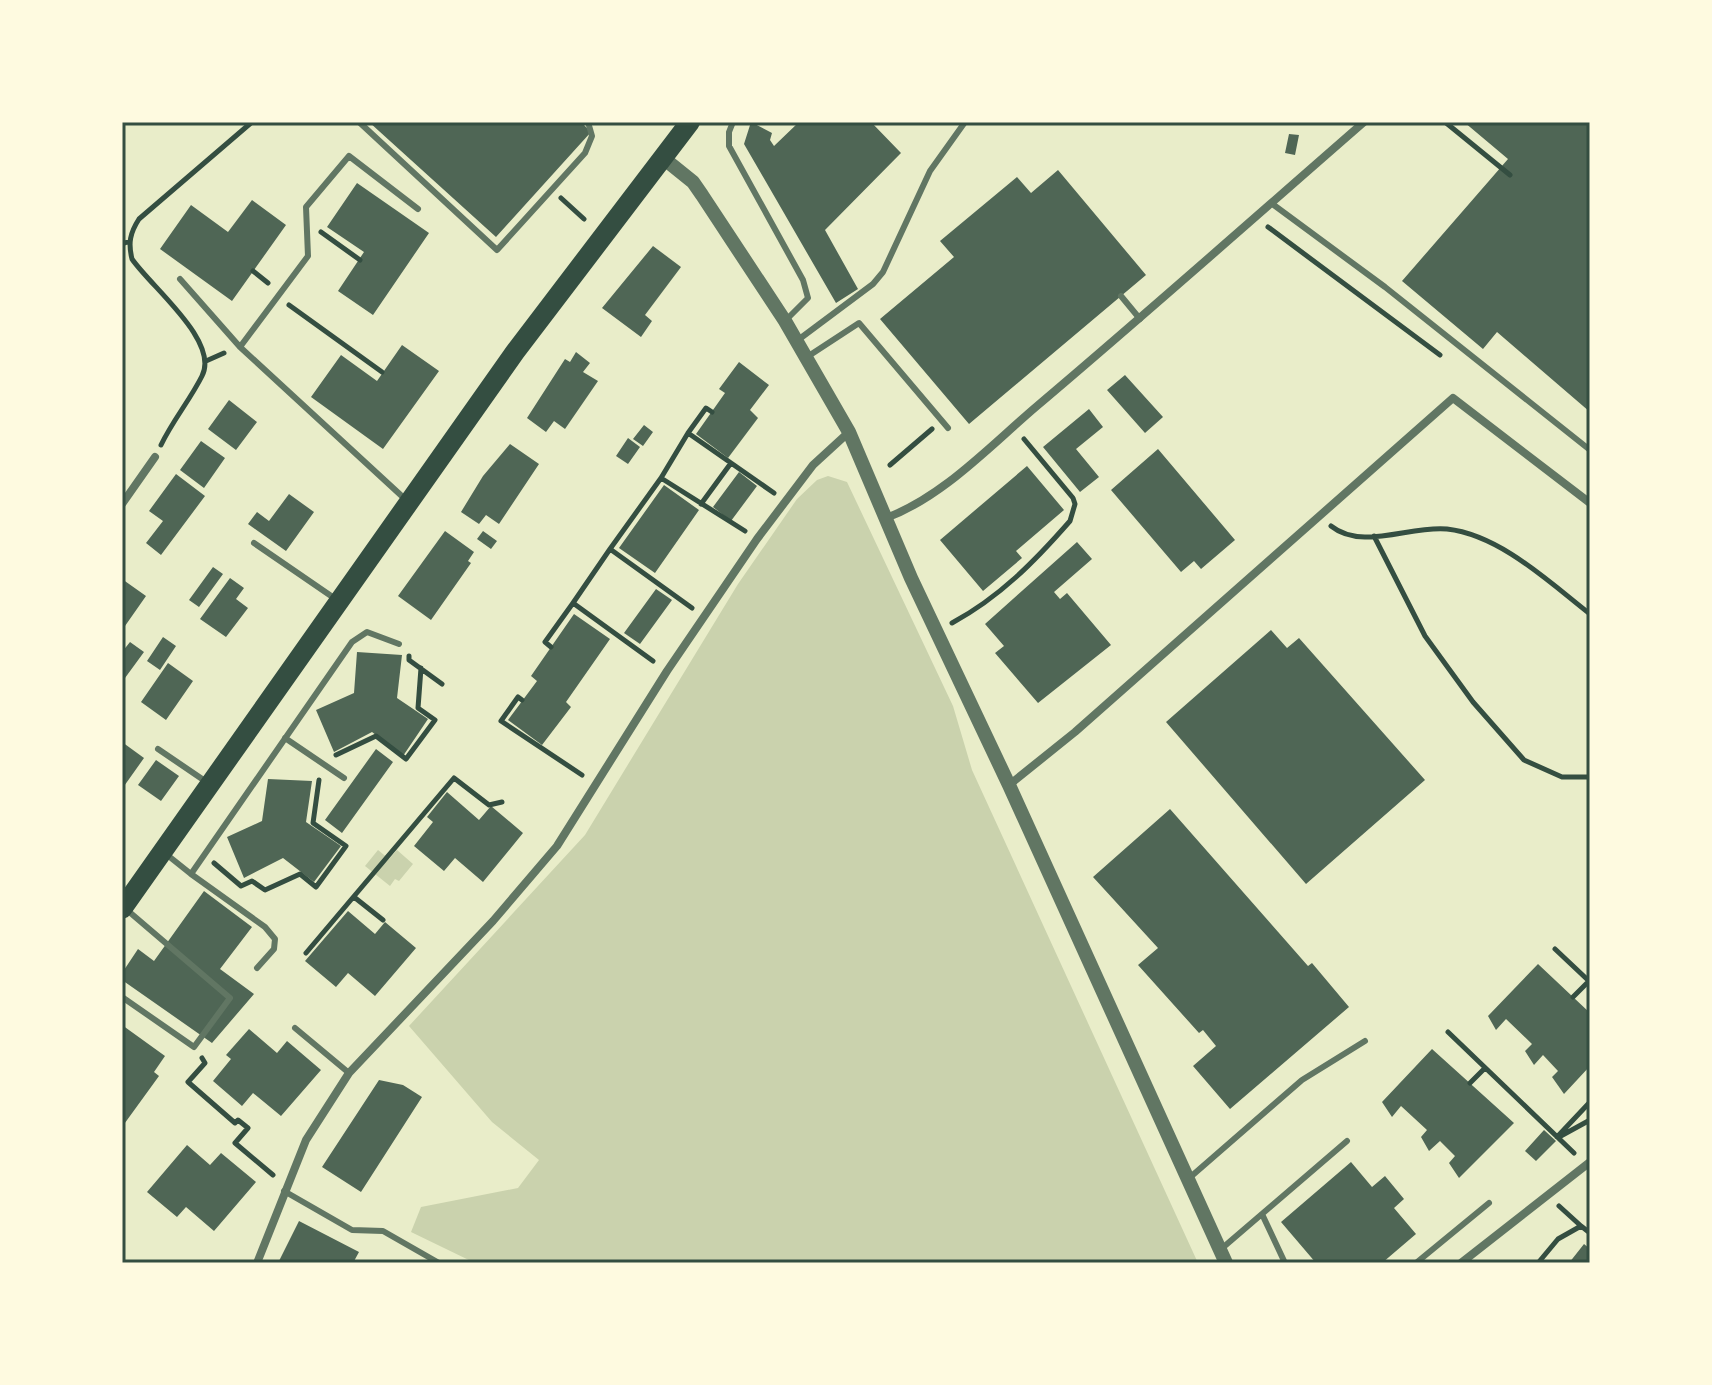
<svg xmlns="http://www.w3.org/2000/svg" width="1712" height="1385" viewBox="0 0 1712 1385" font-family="Karla,sans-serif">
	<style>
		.green { fill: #cad2ad }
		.building { fill: #4f6655 }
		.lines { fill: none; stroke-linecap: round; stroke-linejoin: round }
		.path { stroke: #344e41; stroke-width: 5 }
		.service { stroke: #617663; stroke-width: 6 }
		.minor { stroke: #617663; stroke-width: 8 }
		.tertiary { stroke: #617663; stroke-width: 14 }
		.primary { stroke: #344e41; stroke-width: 20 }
		.neatline { fill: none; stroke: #344e41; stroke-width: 3 }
	</style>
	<rect width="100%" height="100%" fill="#e9edc9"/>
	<!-- green -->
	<path class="green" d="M828,476l19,6 106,224 19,64 226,493h-723l-64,-31 10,-25 97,-19 21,-28 -47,-38 -83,-96 176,-191 153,-251 59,-85 20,-19z
		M378,850l11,9 8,-9 16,14 -14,17 -4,-2 -5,7 -25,-20z"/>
	<!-- building -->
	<path class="building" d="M369,122h212l10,10 -95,105z
		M751,122l21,11 -2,7 4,6 25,-24h72l30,31 -76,77 33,59 -22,14 -92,-159z
		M1464,122h126v290l-93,-80 -14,17 -81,-68 106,-122z
		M1289,134l10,1 -4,20 -10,-2z
		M1058,170l88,105 -177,149 -89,-105 74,-62 -14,-16 77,-64 14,16z
		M357,183l72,50 -56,82 -35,-24 26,-39 -37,-25z
		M252,200l34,25 -54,76 -72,-52 31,-44 37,27z
		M653,246l28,21 -36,48 7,6 -11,16 -39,-29z
		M402,345l37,26 -56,78 -72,-52 30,-42 36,26z
		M576,352l14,11 -7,9 15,9 -33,48 -11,-8 -8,11 -19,-14 38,-59 5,3z
		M739,362l30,23 -19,25 8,8 -30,40 -32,-24 29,-41 -6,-4z
		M1125,375l38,42 -18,16 -38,-43z
		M229,400l28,22 -21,28 -28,-21z
		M1089,409l14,18 -27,22 23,28 -19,15 -37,-45z
		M644,425l9,7 -10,14 -10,-7z
		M628,438l12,9 -12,17 -12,-8z
		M201,441l24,17 -21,30 -24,-18z
		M510,444l29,20 -40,60 -13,-9 -7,9 -18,-12 22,-36z
		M1158,449l77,91 -34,29 -7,-8 -13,11 -70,-82z
		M1027,466l37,44 -48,41 6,7 -39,33 -43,-51z
		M739,472l18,14 -26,35 -18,-14z
		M176,474l29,22 -44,59 -15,-12 17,-22 -14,-10z
		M664,485l35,25 -44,63 -36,-25z
		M289,494l25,18 -28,39 -38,-27 9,-12 12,9z
		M445,531l29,21 -6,9 3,2 -40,57 -33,-24z
		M483,531l14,10 -6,8 -14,-10z
		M1077,542l15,17 -38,33 6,7 7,-6 44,52 -73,58 -43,-50 9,-7 -19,-22z
		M213,567l10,7 -24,33 -10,-7z
		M230,578l14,10 -8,11 12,9 -22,29 -26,-18z
		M122,579l24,17 -21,30 -3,-2z
		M656,589l16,11 -32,44 -16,-11z
		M574,614l36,25 -44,63 5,5 -29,38 -34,-25 29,-39 -6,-5z
		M1271,630l16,18 12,-10 126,142 -119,104 -140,-162z
		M163,637l13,9 -16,24 -13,-9z
		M130,642l14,10 -19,26 -3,-26z
		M357,652l45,3 -5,43 31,21 -25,37 -31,-24 -38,20 -18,-42 38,-17z
		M168,663l25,18 -27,39 -25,-18z
		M122,742l22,16 -22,31z
		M376,749l17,13 -51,71 -17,-13z
		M156,760l23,16 -18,25 -23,-16z
		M268,779l44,2 -6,41 35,24 -27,36 -31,-24 -39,20 -17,-41 35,-16z
		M447,792l32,28 12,-14 32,27 -40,49 -28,-24 -11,13 -30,-25 19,-24 -6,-5z
		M1170,809l138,157 4,-3 37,44 -119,102 -37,-43 23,-20 -13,-16 -4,3 -61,-68 20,-17 -65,-71z
		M204,891l48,36 -32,42 34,25 -42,49 -90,-63v-7l16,-24 16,12z
		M348,911l27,23 10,-12 31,26 -41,48 -27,-23 -12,14 -31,-26z
		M1538,964l52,49v53l-26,28 -12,-17 6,-6 -15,-16 -9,10 -9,-14 7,-7 -26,-25 -10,11 -8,-14z
		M122,1025l43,31 -11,16 5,4 -37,51z
		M249,1029l28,24 10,-12 34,29 -40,46 -28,-23 -11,13 -29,-25 18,-22 -5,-4z
		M1432,1049l82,74 -55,55 -10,-15 6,-7 -15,-15 -11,10 -8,-14 6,-7 -26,-24 -9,11 -10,-15z
		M379,1080l24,5 19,12 -61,95 -39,-25z
		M1544,1130l12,11 -20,20 -11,-10z
		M187,1145l23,20 11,-12 35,29 -42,49 -28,-24 -9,10 -30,-25z
		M1351,1162l21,25 13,-11 19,23 -10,9 22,26 -34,29h-66l-35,-41z
		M299,1221l60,31 -6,11h-75z
		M1584,1244l6,5v14h-21z"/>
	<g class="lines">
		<!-- path -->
		<path class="path" d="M1445,122l65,53
			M561,198l23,21
			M1268,227l172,128
			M321,232l39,28
			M122,244l8,-3
			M253,271l15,12
			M289,305l93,67
			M206,361l18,-8
			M712,412l-6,-4 -18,25 86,60
			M161,445c12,-25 29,-45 41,-69 18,-35 -51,-89 -70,-117 -4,-16 -2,-26 7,-40l113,-97
			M890,465l42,-36
			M661,478l27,-45
			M701,504l30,-41
			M1331,526c31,25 80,-1 116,3 53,6 102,53 143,85
			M1374,536l51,100 48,66 51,58 38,17h28
			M610,549l51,-71 84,53
			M573,603l37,-54 82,59
			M952,623c48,-26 83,-62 118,-102l5,-17 -2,-6 -49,-59
			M551,647l-6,-5 28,-39 80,58
			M409,656v4l33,24
			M522,700l-4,-3 -17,24 81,54
			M336,755l40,-19 30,23 29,-39 -17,-12 3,-40
			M214,863l27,23 11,-5 13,9 35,-16 16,13 30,-41 -33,-23 6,-43
			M354,897l29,23
			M1555,949l35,33
			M306,953l148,-175 35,27 13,-3
			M1573,997l16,-16
			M1448,1032l126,121
			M202,1058l3,5 -17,19 47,41 3,-3 10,8 -13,15 38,32
			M1470,1083l15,-15
			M1557,1137l33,-35
			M1559,1137l31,-17
			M1581,1226l9,7
			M1538,1263l20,-24 23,-13 -22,-20"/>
		<!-- service -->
		<path class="service" d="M359,122l138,128 88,-97 7,-17 -4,-14
			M733,122l-4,10v14l74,134 5,18 -23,23
			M1271,203l114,84 205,163
			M180,279l60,68 165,152
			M1121,296l19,23
			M798,340l75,-56 10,-12 47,-101 35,-49
			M240,347l68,-91 -2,-49 43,-51 69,53
			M807,357l52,-34 89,105
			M254,543l83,57
			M285,738l59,40
			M158,749l50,34
			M166,854l25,20 161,-232 15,-10 32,12
			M191,874l74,53 10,12 -1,10 -17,19
			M122,997l72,50 36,-49 -103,-88
			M295,1028l54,45
			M1187,1180l115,-100 63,-39
			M284,1191l68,39 31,1 56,32
			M1262,1214l23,49
			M1220,1250l127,-109
			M1416,1263l73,-60"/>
		<!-- minor -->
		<path class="minor" d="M122,504l33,-47
			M886,518c57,-21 105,-73 151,-112 110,-93 218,-189 327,-284
			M1009,785l66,-53 378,-334 137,105
			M257,1263l49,-123 43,-67 144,-152 64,-75 110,-175 90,-132 56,-74 36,-33
			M1461,1263l129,-101"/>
		<!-- tertiary -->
		<path class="tertiary" d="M662,157l31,25 9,13 83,126 64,111 62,146 98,207 217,478"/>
		<!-- primary -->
		<path class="primary" d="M122,909l393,-557 175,-230"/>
	</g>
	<!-- border -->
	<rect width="1712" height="1385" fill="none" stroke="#fefae0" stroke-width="248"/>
	<rect x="124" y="124" width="1464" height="1137" class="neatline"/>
</svg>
